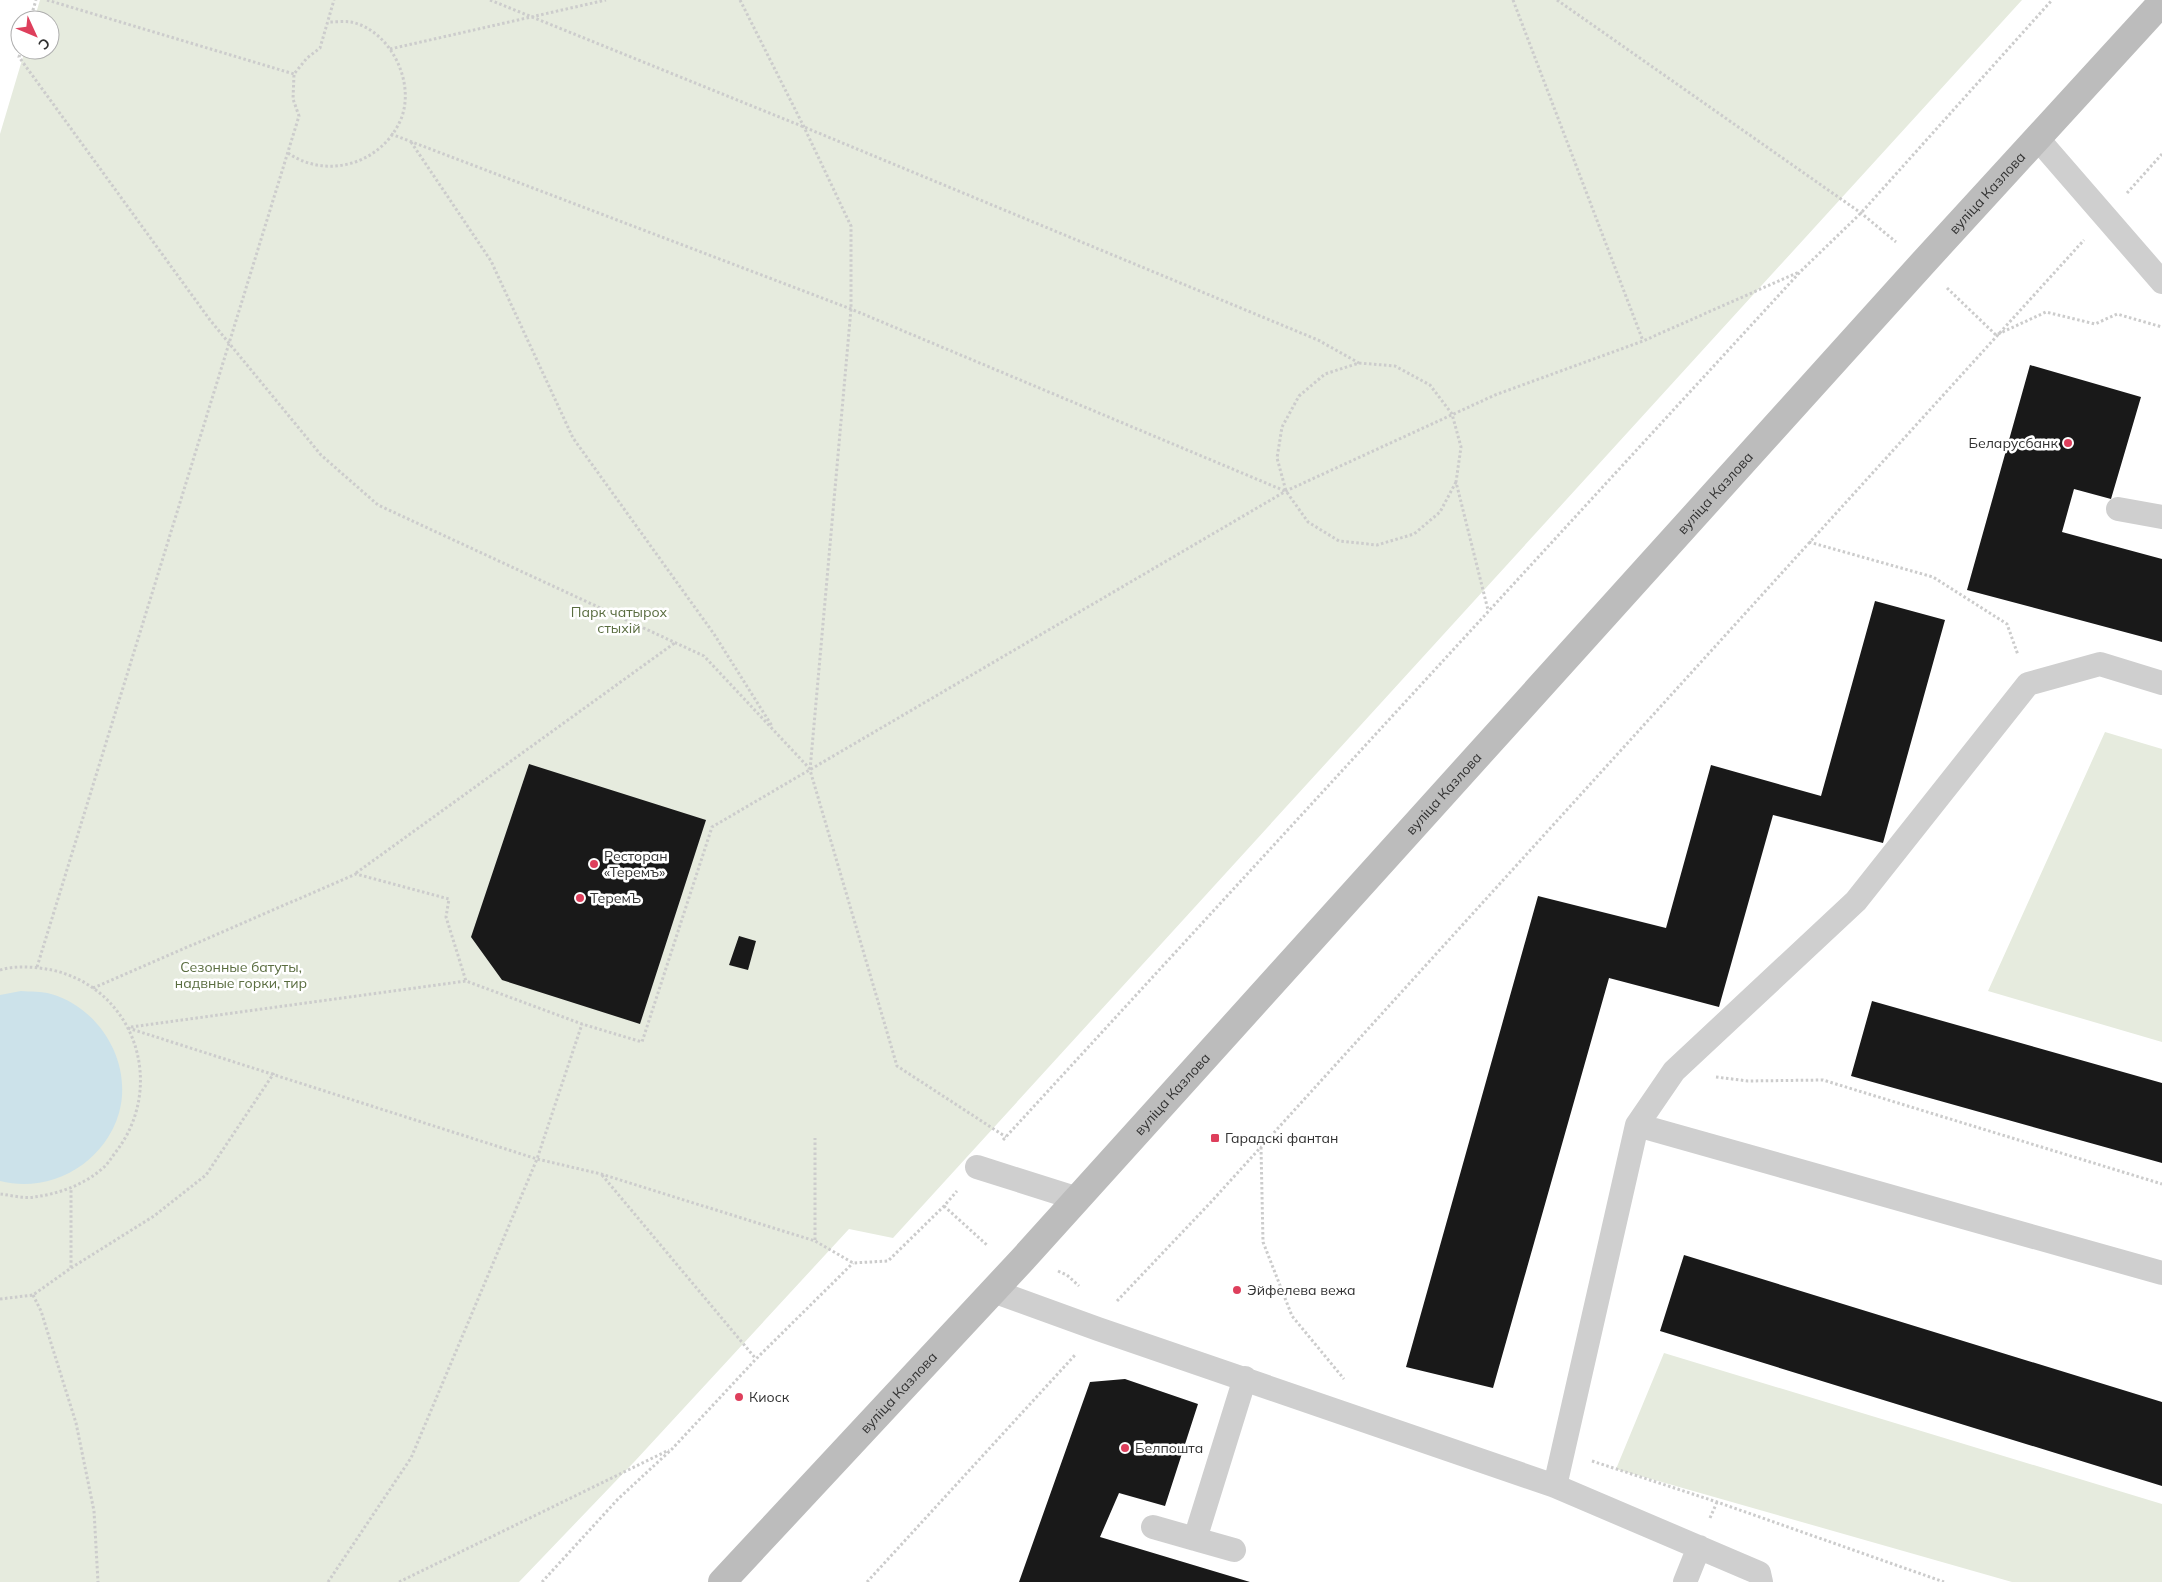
<svg xmlns="http://www.w3.org/2000/svg" width="2162" height="1582" viewBox="0 0 2162 1582" font-family="Mulish,sans-serif">
	<style>
		.green { fill: #e6ebde }
		.water { fill: #cce2ea }
		.building { fill: #191919 }
		.lines { fill: none; stroke-linecap: round; stroke-linejoin: round }
		.path { stroke: #ccc; stroke-width: 3; stroke-dasharray: 2.5 2.5; stroke-linecap: butt }
		.service { stroke: #cfcfcf; stroke-width: 24 }
		.secondary { stroke: #bcbcbc; stroke-width: 28 }
		.poi-dot { fill: #de3f5c; stroke: #fff; stroke-width: 2 }
		.labels { text-anchor: middle; dominant-baseline: central; stroke-width: 5; stroke-linejoin: round; paint-order: stroke }
		.street-label { font-size: 14px; fill: #323232; stroke: #fff }
		.poi-label { font-size: 14px; fill: #323232; stroke: #fff; text-anchor: start }
		.park-label { font-size: 14px; fill: #5a6d40; stroke: #fff }
	</style>
	<rect width="100%" height="100%" fill="#fff"/>
	<!-- green -->
	<path class="green" d="M40,0h1982l-1129,1238 -44,-9 -214,232 -116,121h-519v-1448l25,-84h25v-30h-16z
		M2105,732l57,17v293l-174,-51z
		M1664,1353l498,151v78h-150l-396,-113z"/>
	<!-- water -->
	<path class="water" d="M21,991c9,1 21,0 30,3 49,14 82,69 68,119 -15,51 -69,81 -119,68v-186z"/>
	<!-- building -->
	<path class="building" d="M2030,365l111,32 -30,102 -37,-10 -12,43 100,27v83l-195,-52z
		M1875,601l70,19 -62,223 -110,-28 -54,192 -110,-29 -116,410 -87,-21 132,-471 128,32 45,-163 110,31z
		M529,764l177,56 -66,204 -138,-44 -31,-43z
		M739,936l17,5 -8,29 -19,-5z
		M1872,1001l290,82v80l-311,-87z
		M1684,1255l478,147v84l-502,-155z
		M1125,1379l73,25 -33,102 -46,-13 -19,44 150,45h-231l71,-200z"/>
	<g class="lines">
		<!-- path -->
		<path class="path" d="M47,0l247,74
			M490,0l314,127 514,213 41,23
			M740,0l64,127 47,99v83l-41,461 87,296 109,71
			M1513,0l130,341
			M1557,0l304,213 35,29
			M30,20l6,-20
			M390,49l216,-49
			M21,50l-2,7 191,263 111,135 57,50 326,151 106,113
			M391,134l460,175 434,182
			M411,142l80,119 82,177 141,196 58,92
			M288,153c39,27 94,11 113,-34 15,-37 -11,-89 -50,-97 -7,-1 -16,0 -23,0
			M2127,193l35,-39
			M1947,288l49,47 50,-23 49,12 22,-10 45,13
			M1456,482l-16,30 -26,22 -37,11 -38,-4 -31,-19 -22,-31 -9,-33 5,-31 17,-31 26,-22 34,-11 36,3 35,19 22,29 9,33 -5,35 32,128
			M1809,542l124,35 74,47 11,31
			M356,873l320,-231
			M37,967l262,-851 -6,-17 1,-25 13,-16 13,-10 14,-48
			M0,970c17,-5 36,-3 52,0 84,19 115,117 63,183 -4,5 -7,11 -12,15 -19,17 -45,26 -69,29 -10,2 -23,-2 -34,-3
			M93,988l263,-114 93,25 -3,18 20,64
			M131,1027l335,-46 116,43 60,18 70,-215 574,-336 209,-96 148,-54 156,-69
			M128,1028l409,131 64,15 214,67 38,22 35,-2 56,-55 13,-15
			M1716,1077l32,4 75,-1 339,104
			M1003,1140l798,-869 60,-58 191,-213
			M1261,1147l2,95 29,74 52,63
			M602,1175l154,184
			M944,1206l44,40
			M815,1240v-102
			M71,1268l83,-52 52,-41 68,-102
			M1058,1271l9,4 12,11
			M33,1295l8,16 35,112 18,88 4,71
			M0,1299l33,-4 38,-27v-79
			M1117,1301l94,-99 873,-962
			M1592,1461l125,41 227,80
			M1710,1518l7,-16
			M328,1582l83,-124 126,-299 45,-135
			M399,1582l270,-132
			M542,1582l76,-83 54,-50 84,-90 97,-96
			M867,1582l208,-227"/>
		<!-- service -->
		<path class="service" d="M2038,139l124,143
			M2118,509l44,8
			M1637,1125l525,148
			M977,1167l101,32
			M993,1291l105,38 457,157 204,87 2,9
			M1555,1486l82,-361 37,-54 182,-170 172,-217 72,-20 62,19
			M1153,1527l42,12 50,-161
			M1195,1539l39,11
			M1685,1582l14,-35"/>
		<!-- secondary -->
		<path class="secondary" id="s1" d="M722,1582l301,-323 899,-995 240,-262"/>
	</g>
	<!-- markers -->
	<g class="poi-dot">
		<circle cx="2068" cy="443" r="5"/>
		<circle cx="594" cy="864" r="5"/>
		<circle cx="580" cy="898" r="5"/>
		<rect x="1210" y="1133" width="10" height="10" rx="2.5"/>
		<circle cx="1237" cy="1290" r="5"/>
		<circle cx="739" cy="1397" r="5"/>
		<circle cx="1125" cy="1448" r="5"/>
	</g>
	<g class="labels">
		<!-- street labels -->
		<g class="street-label">
			<text stroke="none"><textPath href="#s1" startOffset="1879">вуліца Казлова</textPath></text>
			<text stroke="none"><textPath href="#s1" startOffset="1474">вуліца Казлова</textPath></text>
			<text stroke="none"><textPath href="#s1" startOffset="1069">вуліца Казлова</textPath></text>
			<text stroke="none"><textPath href="#s1" startOffset="664">вуліца Казлова</textPath></text>
			<text stroke="none"><textPath href="#s1" startOffset="259">вуліца Казлова</textPath></text>
		</g>
		<!-- poi labels -->
		<g class="poi-label">
			<text x="2058" y="443" text-anchor="end">Беларусбанк</text>
			<text x="604" y="856">Ресторан<tspan x="604" dy="16">«Теремъ»</tspan></text>
			<text x="590" y="898">ТеремЪ</text>
			<text x="1225" y="1138">Гарадскі фантан</text>
			<text x="1247" y="1290">Эйфелева вежа</text>
			<text x="749" y="1397">Киоск</text>
			<text x="1135" y="1448">Белпошта</text>
		</g>
		<!-- park labels -->
		<g class="park-label">
			<text x="619" y="612">Парк чатырох<tspan x="619" dy="16">стыхій</tspan></text>
			<text x="241" y="967">Сезонные батуты,<tspan x="241" dy="16">надвные горки, тир</tspan></text>
		</g>
	</g>
	<!-- north arrow -->
	<g transform="translate(35 35) rotate(134)"><circle r="24" fill="#ffffff" stroke="#adadad"/>
	<path d="M0-4L9 19L0 12L-9 19Z" fill="#de3f5c"/>
	<text y="-8" font-size="14" font-weight="bold" text-anchor="middle" fill="#323232">С</text>
	</g>
</svg>
